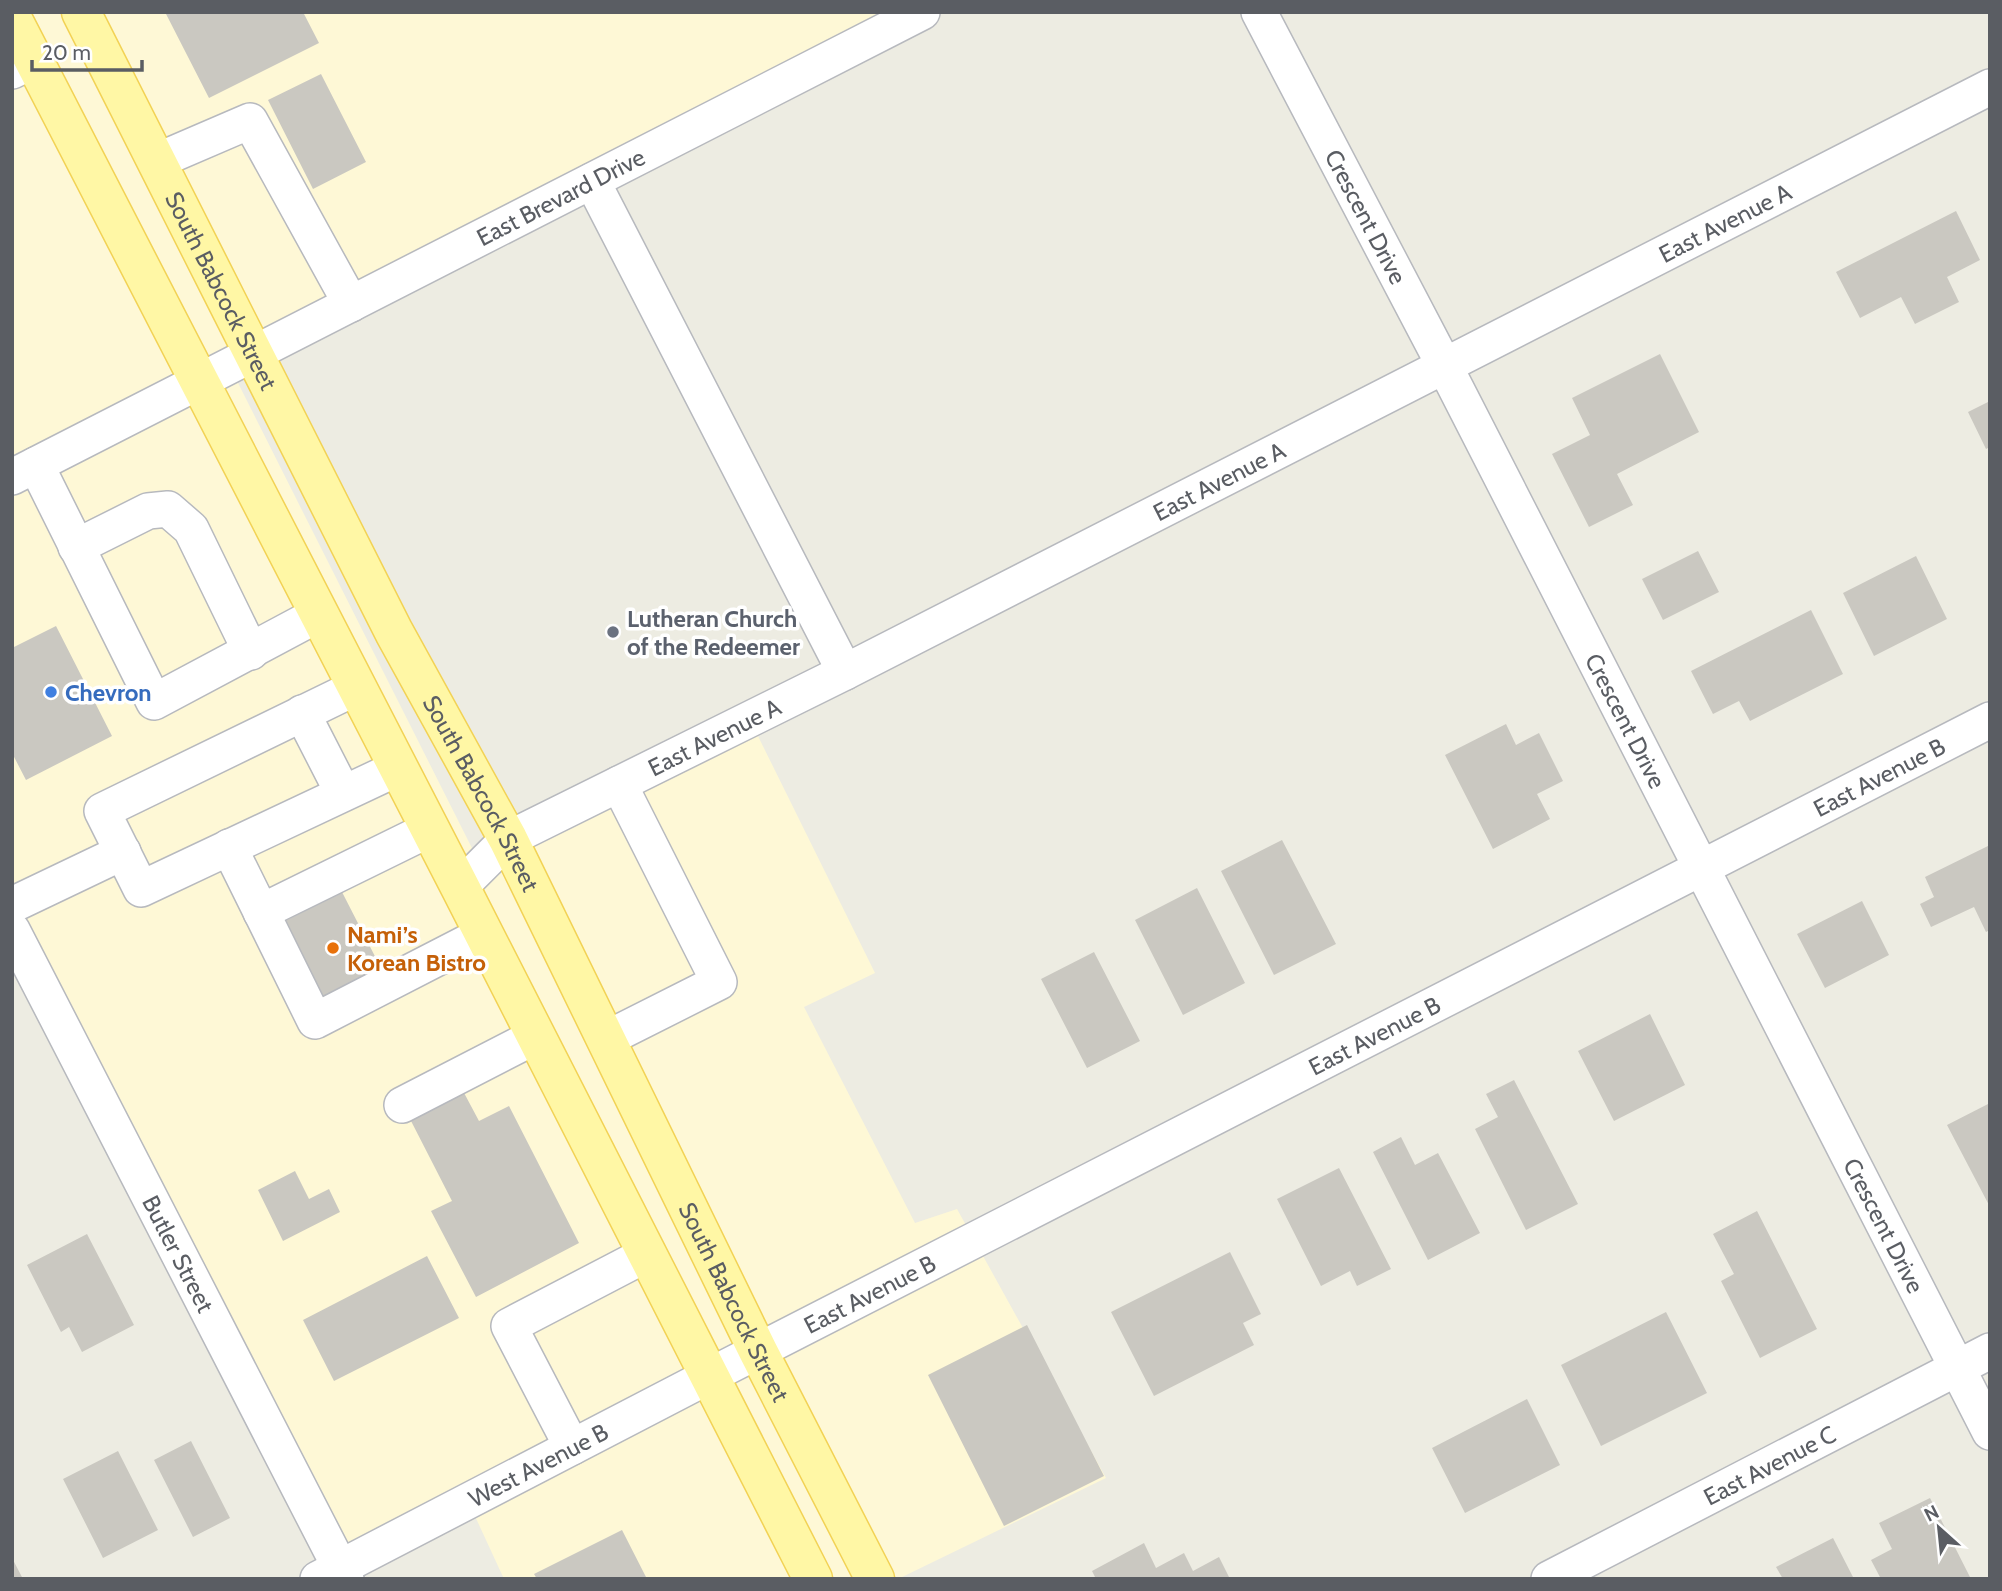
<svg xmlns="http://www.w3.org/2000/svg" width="2002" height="1591" viewBox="0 0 2002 1591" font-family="Cabin,sans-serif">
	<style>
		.commercial { fill: #fef8d6 }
		.building { fill: #cac8c1 }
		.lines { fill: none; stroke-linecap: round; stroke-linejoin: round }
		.minor-casing { stroke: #b7b9be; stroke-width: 38 }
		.major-casing { stroke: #f2d255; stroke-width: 41 }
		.minor { stroke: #fff; stroke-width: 35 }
		.major { stroke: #fff7a5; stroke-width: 38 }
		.worship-dot { fill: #6b7280; stroke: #fff; stroke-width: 2.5 }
		.shop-dot { fill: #3f7fe0; stroke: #fff; stroke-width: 2.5 }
		.food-dot { fill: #e8710a; stroke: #fff; stroke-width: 2.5 }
		.labels { text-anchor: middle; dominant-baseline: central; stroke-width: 7; stroke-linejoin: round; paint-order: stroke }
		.street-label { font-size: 24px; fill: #5a5d63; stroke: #fff }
		.worship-label { font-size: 24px; font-weight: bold; fill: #5b616d; stroke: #fff; text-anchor: start }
		.shop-label { font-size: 24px; font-weight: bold; fill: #366cbe; stroke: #fff; text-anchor: start }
		.food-label { font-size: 24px; font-weight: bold; fill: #c56008; stroke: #fff; text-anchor: start }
	</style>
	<rect width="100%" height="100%" fill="#edece2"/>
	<!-- commercial -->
	<path class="commercial" d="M12,12h910l-687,365 243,483 279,-126 118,239 -71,34 111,216 42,-14 149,269 -208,101h-394l-36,-78 -128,67 -328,-638z"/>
	<!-- building -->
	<path class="building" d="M165,12h138l16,31 -110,55z
		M321,74l45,88 -53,27 -45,-89z
		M1956,211l24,49 -33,17 12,25 -44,22 -14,-27 -41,21 -24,-46z
		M1660,354l39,78 -82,42 16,31 -44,22 -37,-73 38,-19 -18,-37z
		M1990,401v46l-4,2 -18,-37z
		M1698,551l21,41 -56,28 -21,-41z
		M1916,556l31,63 -73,37 -31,-63z
		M1811,610l32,64 -93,47 -11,-20 -26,13 -22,-43z
		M56,626l56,110 -86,44 -14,-27v-105z
		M1506,724l10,21 23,-12 24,48 -26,13 13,25 -57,30 -48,-94z
		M1282,840l54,104 -62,31 -53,-104z
		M1990,845v85l-4,2 -12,-25 -43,20 -11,-23 14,-7 -9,-20z
		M1197,888l48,95 -62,32 -48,-95z
		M342,892l41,80 -63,32 -41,-80z
		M1862,901l27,54 -64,33 -28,-54z
		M1094,952l46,89 -53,27 -46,-89z
		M1650,1014l35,71 -71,36 -36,-70z
		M1514,1080l64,124 -52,26 -51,-101 23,-12 -12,-23z
		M463,1091l16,30 30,-15 70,137 -103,54 -45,-86 21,-10 -42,-82z
		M1990,1103v104l-43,-82z
		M1401,1137l14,28 23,-12 42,80 -52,27 -55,-108z
		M1339,1168l52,101 -34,17 -7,-15 -29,15 -44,-87z
		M295,1171l14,28 20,-10 11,23 -57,29 -25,-51z
		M1757,1211l60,118 -57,29 -39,-77 13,-7 -21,-40z
		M87,1234l47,91 -52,27 -13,-25 -8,5 -34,-67z
		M1230,1252l31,62 -18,9 11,22 -100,51 -43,-84z
		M427,1256l32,62 -125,63 -31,-61z
		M1666,1312l41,81 -106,53 -40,-81z
		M1027,1325l77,151 -100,50 -76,-151z
		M1527,1399l33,66 -95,48 -33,-65z
		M191,1441l39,77 -37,19 -39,-77z
		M118,1451l40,79 -55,28 -40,-79z
		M1930,1498l41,81h-90l-10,-19 21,-11 -13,-26z
		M622,1530l25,49h-110l-3,-5z
		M1833,1538l21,41h-71l-7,-12z
		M1144,1543l12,25 28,-15 9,18 26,-14 11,22h-134l-4,-8z
		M12,1558l11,21h-11z"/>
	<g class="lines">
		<!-- minor casing -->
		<g class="minor-casing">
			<g id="minor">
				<path id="s1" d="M1259,12l185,353 546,1067"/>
				<path d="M12,71l22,-11"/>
				<path d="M157,161l93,-40 101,183"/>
				<path d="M592,181l253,491"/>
				<path d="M36,465l118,237 165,-88"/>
				<path id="s2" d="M12,477l910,-465"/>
				<path d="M76,547l72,-36 20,-2 23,20 60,123"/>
				<path d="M357,687l-255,124 39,78 257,-121"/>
				<path d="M302,713l41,80"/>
				<path d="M229,847l86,174 169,-87"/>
				<path id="s3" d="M460,887l48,-48 337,-167 1145,-585"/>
				<path d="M12,905l111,-53"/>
				<path d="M261,912l169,-83"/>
				<path id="s4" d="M12,930l334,649"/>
				<path d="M606,1039l113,-57 -100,-198"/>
				<path d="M402,1105l134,-69"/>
				<path d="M572,1447l-63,-121 138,-72"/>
				<path id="s5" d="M318,1579l391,-203 1281,-656"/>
				<path id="s6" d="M1549,1579l441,-228"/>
			</g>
		</g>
		<!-- major casing -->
		<g class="major-casing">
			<g id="major">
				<path id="s7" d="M81,12l313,620 114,207 250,512 117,228"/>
				<path d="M12,18l448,869 353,692"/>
			</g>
		</g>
		<!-- minor -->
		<use href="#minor" class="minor"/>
		<!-- major -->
		<use href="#major" class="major"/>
	</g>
	<!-- markers -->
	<circle class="worship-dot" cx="613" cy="632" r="7"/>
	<circle class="shop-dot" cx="51" cy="692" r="7"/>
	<circle class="food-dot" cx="333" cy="948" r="7"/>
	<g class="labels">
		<!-- street labels -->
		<g class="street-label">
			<text stroke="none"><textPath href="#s2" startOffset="616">East Brevard Drive</textPath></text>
			<text stroke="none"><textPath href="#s1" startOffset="231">Crescent Drive</textPath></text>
			<text stroke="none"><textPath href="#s3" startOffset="1432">East Avenue A</textPath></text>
			<text stroke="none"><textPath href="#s7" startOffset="312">South Babcock Street</textPath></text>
			<text stroke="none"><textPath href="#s3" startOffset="864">East Avenue A</textPath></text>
			<text stroke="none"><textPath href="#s1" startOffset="798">Crescent Drive</textPath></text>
			<text stroke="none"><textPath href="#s3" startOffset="298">East Avenue A</textPath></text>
			<text stroke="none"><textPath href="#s5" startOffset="1755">East Avenue B</textPath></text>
			<text stroke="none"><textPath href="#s7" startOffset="878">South Babcock Street</textPath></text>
			<text stroke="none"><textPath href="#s5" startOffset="1188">East Avenue B</textPath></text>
			<text stroke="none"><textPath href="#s1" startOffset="1365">Crescent Drive</textPath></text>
			<text stroke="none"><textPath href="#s4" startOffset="364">Butler Street</textPath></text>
			<text stroke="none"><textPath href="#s5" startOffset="621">East Avenue B</textPath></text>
			<text stroke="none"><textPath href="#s7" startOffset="1446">South Babcock Street</textPath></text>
			<text stroke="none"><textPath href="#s5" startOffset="248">West Avenue B</textPath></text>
			<text stroke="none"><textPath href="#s6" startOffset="248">East Avenue C</textPath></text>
		</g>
		<!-- worship labels -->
		<g class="worship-label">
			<text x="627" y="618">Lutheran Church<tspan x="627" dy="28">of the Redeemer</tspan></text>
		</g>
		<!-- shop labels -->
		<g class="shop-label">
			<text x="65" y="692">Chevron</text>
		</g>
		<!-- food labels -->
		<g class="food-label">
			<text x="347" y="934">Nami’s<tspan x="347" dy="28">Korean Bistro</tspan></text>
		</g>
	</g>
	<!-- border -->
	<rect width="2002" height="1591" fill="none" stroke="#5a5d63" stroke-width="28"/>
	<!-- north arrow -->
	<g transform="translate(1939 1528) rotate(333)" stroke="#ffffff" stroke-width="5" paint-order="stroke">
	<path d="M0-5L12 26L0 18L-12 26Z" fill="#5a5d63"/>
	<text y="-10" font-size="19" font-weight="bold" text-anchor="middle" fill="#5a5d63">N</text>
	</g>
	<!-- scale -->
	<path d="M32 60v10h110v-10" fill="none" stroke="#5a5d63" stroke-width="3.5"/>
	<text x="42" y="60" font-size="21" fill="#5a5d63" stroke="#ffffff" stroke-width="5" paint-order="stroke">20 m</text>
</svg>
